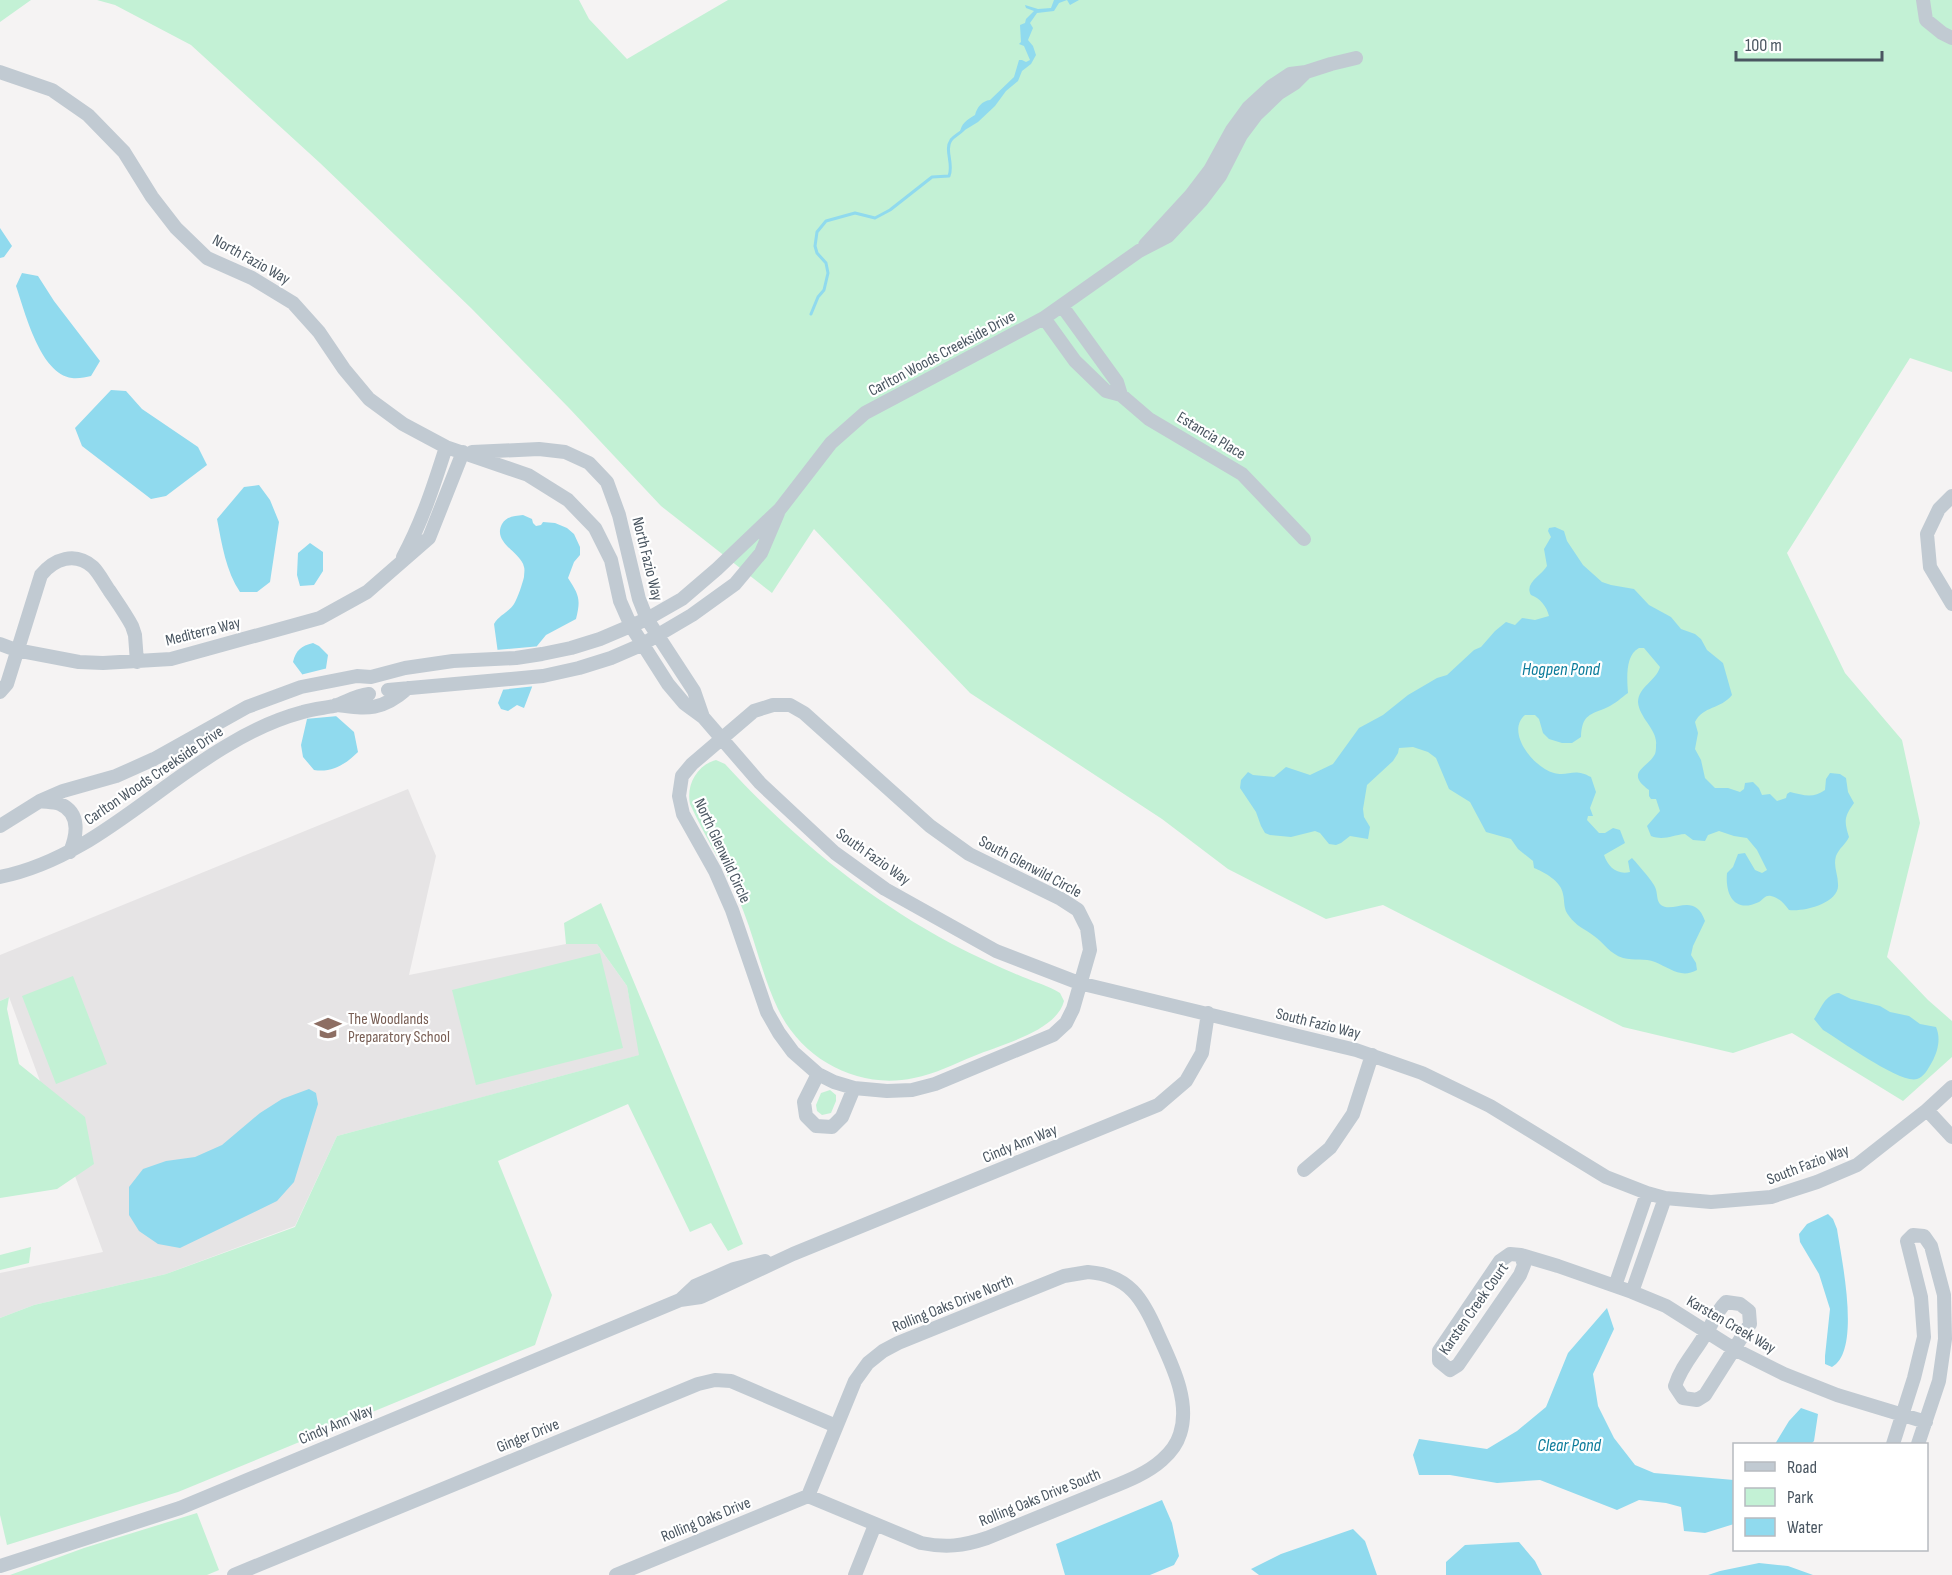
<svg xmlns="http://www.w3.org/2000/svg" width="1952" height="1575" viewBox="0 0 1952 1575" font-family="'Sofia Sans Condensed',sans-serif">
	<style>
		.education { fill: #e6e4e5 }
		.green { fill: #c3f1d5 }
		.water { fill: #90daee }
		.pier { fill: #f5f3f3 }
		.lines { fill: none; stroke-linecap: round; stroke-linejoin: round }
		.stream { stroke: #90daee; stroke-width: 3 }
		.minor { stroke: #c1cad2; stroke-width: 14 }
		.labels { text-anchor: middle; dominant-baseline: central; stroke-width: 4.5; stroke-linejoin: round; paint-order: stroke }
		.street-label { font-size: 16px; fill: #4a5661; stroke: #fff }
		.education-label { font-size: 16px; fill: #785e54; stroke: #fff; text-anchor: start }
		.water-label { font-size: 18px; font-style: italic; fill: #0c7c9b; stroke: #fff }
	</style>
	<rect width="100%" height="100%" fill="#f5f3f3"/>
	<!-- education -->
	<path class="education" d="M408,789l28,67 -27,119 157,-31h31l30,42 13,69 -303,81 -42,90 -129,48 -132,31 -34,13v-45l103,-21 -94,-255 -9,4v-46z"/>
	<!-- green -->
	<path class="green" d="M0,0h31l-31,22z
		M97,0h482l10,19 38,40 101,-59h1224v372l-42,-14 -123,195 58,120 57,67 18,83 -33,134 41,43 24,21v36l-49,44 -111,-68 -59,20 -110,-26 -240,-122 -57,14 -98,-50 -66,-50 -192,-126 -156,-164 -42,64 -111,-87 -92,-98 -98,-100 -151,-145 -129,-118 -76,-40z
		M716,760l9,4c66,72 141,134 227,180 23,12 47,23 71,33 12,5 26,9 37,16l4,8c-7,30 -64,44 -90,55 -20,8 -39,18 -60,22 -55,12 -112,-18 -136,-69 -15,-31 -22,-66 -35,-99 -14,-37 -37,-70 -53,-106 -4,-19 7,-39 26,-44z
		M601,903l142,341 -15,7 -17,-28 -21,9 -62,-128 -130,57 54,134 -17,50 -357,147 -171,53 -7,-30v-197l34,-13 132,-31 129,-47 42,-91 302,-81 -12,-69 -30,-42h-31l-2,-21z
		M600,953l23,95 -147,37 -24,-95z
		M73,976l34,88 -51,20 -34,-88z
		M9,997l-2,12 12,55 66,53 9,47 -37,25 -57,9v-197z
		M830,1090l6,5v6l-5,12 -9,2 -5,-4 -1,-6 5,-12z
		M31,1247l-2,16 -29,7v-15z
		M197,1513l22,57 -12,5h-197l74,-27z"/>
	<!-- water -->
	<path class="water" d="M1054,0h25l-9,5 -3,-5 -8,3 -5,8 -17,2 -7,10 3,5 -5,12 5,6 3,9 -5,9 -9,7 -4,10 -12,10 -11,15 -17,16 -18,11c1,-10 7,-13 15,-18 2,-8 7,-14 15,-15l24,-23 5,-17h3l4,2 4,-2 -6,-14 -5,-2 2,-2 -1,-17 5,-2 1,-4 8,-8 -8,-3 -1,-3 13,4 13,-1z
		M0,228l12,18 -8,11 -4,1z
		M22,273l16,3 16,25 46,60 -9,15c-5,1 -13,3 -19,2 -32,-4 -47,-66 -56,-92z
		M111,390l15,1 16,18 56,38 9,18 -41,31 -15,3 -69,-53 -7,-18z
		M259,485l11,15 9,22 -9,60 -13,10h-17c-14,-21 -18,-47 -23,-73l27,-32z
		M523,515l9,4 1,4 3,3 5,-1 2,-3 12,1 12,5 7,6 6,13v8l-6,7 -6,16c11,17 13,21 8,41l-30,16 -9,11 -5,41 -8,21 -7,-3 -9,6 -7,-2 -3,-6 5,-13 -9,-66c5,-9 15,-12 20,-20 4,-7 8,-19 10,-27 0,-3 1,-7 0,-10 -3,-15 -32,-24 -22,-43 5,-8 13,-8 21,-9z
		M1555,527l9,4 3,10 16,24 19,17 9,3 23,4 15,16 22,12 10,12 14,5 6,5 6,11 16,13 9,32c-11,14 -29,11 -37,27l3,11 -3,16 6,11 4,18 10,10h13l12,4 4,-3 1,-6 8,-1 6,6 3,7 8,-1 7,7 9,-3 1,-4 3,-2c13,3 23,7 35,-2l1,-11 4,-6 10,1 6,4 2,14 6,11c-10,14 -10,18 -5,34 -3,7 -10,11 -13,19 -3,10 2,18 2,28 2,19 -34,28 -49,26 -5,-6 -9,-12 -18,-14 -6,-1 -7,3 -12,6 -25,12 -34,-8 -32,-29l6,-6 5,-13 7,-1 10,17 7,3 5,-3 -10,-20 -10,-12 -13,-2 -15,-5 -11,4 -3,6 -12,-1 -8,-6c-13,1 -21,7 -34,2l-4,-10 13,-15 -4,-12h-5l-2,-3v-6c-25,-18 -1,-22 6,-36 1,-3 1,-6 1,-9 2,-15 -17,-27 -18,-43 0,-15 18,-21 22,-35l-16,-19h-5c-14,7 -12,31 -11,45 -7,5 -12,10 -20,14 -18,8 -26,7 -27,30l-9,6h-10l-13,-4 -6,-6 -4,-14 -4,-4h-10c-20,17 9,53 29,58 15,4 19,-6 37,4l5,15 -6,16 3,8h-5l-1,4 12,13h6l8,-5 7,2 5,13 -21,12c4,12 13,20 26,17l-2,-11 4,-3c4,4 22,25 23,29 3,6 1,14 6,18 12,9 34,-14 44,16l-12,25 -2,9 5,8 1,7c-16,9 -27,-2 -42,-8 -10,-4 -21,-1 -32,-4 -13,-4 -19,-15 -29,-22 -9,-7 -18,-10 -25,-20 -6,-7 -4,-14 -6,-22 -2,-13 -19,-22 -29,-26l-1,-7 -15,-12 -7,-10 -25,-7 -16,-30 -21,-13 -13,-31 -8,-6 -15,-5 -14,1 -1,5 -5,8 -26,24 -4,24 1,8 6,10 -2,12 -18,-3 -9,7 -5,2 -7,-1 -9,-11 -5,-2 -24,6 -21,-2 -5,-2 -4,-7 -5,-14 -16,-24 1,-8 7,-8 5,3 21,2 12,-10 24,8 23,-11 26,-36 24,-13 25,-20 29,-17 10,-3 27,-25 7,-3 14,-16 11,-9 9,3 7,-7 13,2 14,-4c-2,-9 -9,-18 -18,-21 -7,-12 10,-19 16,-29l-3,-17 7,-12 -3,-6 1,-3z
		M310,543l13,9v19l-9,14 -14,1 -3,-11 1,-22z
		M313,643l6,3 9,9 -2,13 10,48 18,16 4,20c-12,12 -26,21 -44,18l-11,-13 -2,-12 6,-26 -5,-45 -9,-12c3,-12 8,-16 20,-19z
		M1839,993l12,6 29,7 10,6 19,4 11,8 16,3c5,11 2,24 -4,35 -4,7 -8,15 -15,17 -17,5 -77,-39 -94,-49l-9,-11c7,-10 11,-25 25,-26z
		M309,1089l7,4 2,11 -24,78 -17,19 -97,47 -22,-4 -19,-13 -10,-16v-28l14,-18 23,-8 29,-4 27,-12 38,-32 22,-14z
		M1828,1214l5,5 4,10c4,28 25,122 -5,138l-7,-3v-8l5,-47 -11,-35 -19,-32 -1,-8 8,-10z
		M1607,1308l7,21 -21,45 5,32 16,32 21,27 19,8 80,7v44l-29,9 -21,-2 -3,-24 -15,-4 -27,-3 -22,10 -77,-30 -43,3 -47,-8h-31l-6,-20 6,-16 68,10 30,-18 29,-24 22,-54z
		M1801,1408l17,6 -4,27 -3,3h-36l14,-23z
		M1162,1500l10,23 7,33 -5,9 -24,10h-85l-9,-31z
		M1353,1529l12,12 12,34h-118l-8,-6 30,-15z
		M1519,1542l16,19 7,14h-96v-13l19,-17z
		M1759,1563l29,3 25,9h-105l12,-4z"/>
	<!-- pier -->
	<path class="pier" d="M541,646l-5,40 -36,4 -4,-40z
		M328,668l10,48 -33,3 -5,-44z"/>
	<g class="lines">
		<!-- stream -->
		<path class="stream" d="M811,314l7,-17 6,-7 4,-17 -2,-10 -9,-10 -2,-7 2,-14 9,-11 29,-8 20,5 15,-8 42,-33 17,-1c5,-12 -5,-26 2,-36 3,-4 8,-6 12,-10"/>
		<!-- minor -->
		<path class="minor" d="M1923,0l3,20 16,13 10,5
			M0,72l52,18 36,25 36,37 28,45 24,31 31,30 45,20 41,25 26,29 25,37 25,30 34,25 43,23 82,28 40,25 27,28 16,32 9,41 11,25 37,58 16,19 19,14 57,66 75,70 50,36 111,62 83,32 277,67 66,23 68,33 116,71 41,16 18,5 46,4 60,-5 46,-15 40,-17 70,-55 25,-23
			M1145,245l46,-50 19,-25 22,-40 16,-22 24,-22 18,-12 16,-2 25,-8 25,-6
			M1062,306l55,76 4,13
			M1044,318l31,43 31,30 15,4 28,24 93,55 62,65
			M472,452l67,-3 26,3 24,11 18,19 12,33 20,84 8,20 47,72 9,26
			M1952,496l-13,13 -12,25 3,33 22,37
			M403,557c19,-35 31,-72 43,-110
			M0,644l16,6 63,12 24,1 68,-4 149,-41 47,-26 62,-54 34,-86
			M388,690l155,-14 36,-8 32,-10 30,-13 51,-30 43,-31 26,-31 17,-40
			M0,692l7,-8 34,-109c13,-16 34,-24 52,-8 6,6 11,16 16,23 8,12 16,23 23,36l3,9 2,27
			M336,705c32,4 46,6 72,-17
			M773,705h17l14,8 126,113 39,28 92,45 17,11 9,18 3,22 -17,59 -7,14 -13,12 -118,49 -23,6 -25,1 -33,-3 -20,-6 -16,-8 -25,-22 -14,-19 -12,-21 -35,-102 -17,-39 -32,-57 -4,-18 3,-20 10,-12 62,-53z
			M40,801c6,1 14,1 20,3 21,9 17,31 10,48
			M0,826l40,-25 23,-10 53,-15 38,-17 93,-52 54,-20 56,-11 14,1 34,-9 48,-7 63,-3 26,-4 29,-6 29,-9 47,-20 35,-20 35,-30 63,-60 51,-66 34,-30 179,-95 95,-67 29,-15 33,-35 19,-25 21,-41 15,-20 23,-22 16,-10 11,-11
			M0,877c89,-18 152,-88 228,-132 23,-14 49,-26 75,-33 10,-3 21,-4 31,-6 13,-4 20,-10 35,-12
			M818,1074l-14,28 2,14 10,10 16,1 10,-10 12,-29
			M1927,1110l25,27
			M1304,1170l26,-22 23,-34 19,-59
			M1521,1255l3,10 -4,10 -62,90 -8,5 -11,-9v-10l61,-90 10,-7 11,1 37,11 74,26 34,14 68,43 50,25 53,21 89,27
			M1088,1272c41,3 55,27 70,62 13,29 33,67 22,100 -3,10 -10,19 -18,26 -19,17 -46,25 -69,35 -35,14 -71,29 -106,43 -24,8 -41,10 -66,5l-113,-47 47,-115 13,-18 15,-12 15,-8 166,-67z
			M1615,1286l32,-93
			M1632,1292l33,-94
			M680,1300l15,-14 39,-17 31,-8
			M1726,1302l14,2 9,7 1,13 -45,71 -8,5 -14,-2 -8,-12c6,-20 21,-35 31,-53 8,-12 10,-21 20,-31z
			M1893,1444l21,-66 10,-41 -3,-40 -14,-56 6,-6 11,1 7,10 13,49 1,44 -6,42 -21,63
			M0,1566l180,-58 500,-208 21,-3 92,-43 365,-149 28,-24 16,-28 6,-40
			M234,1575l464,-191 17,-4 16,1 105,45
			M616,1575l192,-79
			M855,1575l20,-50"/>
	</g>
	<!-- icons -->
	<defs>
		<g id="school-bare" transform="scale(2.07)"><path d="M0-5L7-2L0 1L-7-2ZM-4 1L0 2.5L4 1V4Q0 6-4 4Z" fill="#8d6e63" stroke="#fff" stroke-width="2.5" paint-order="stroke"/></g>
	</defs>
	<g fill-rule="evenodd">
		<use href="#school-bare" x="328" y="1028"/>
	</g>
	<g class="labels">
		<!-- street labels -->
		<g class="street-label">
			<text transform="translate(251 260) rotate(29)">North Fazio Way</text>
			<text transform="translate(942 354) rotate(-28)">Carlton Woods Creekside Drive</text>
			<text transform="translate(1211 436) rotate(31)">Estancia Place</text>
			<text transform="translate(647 559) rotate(76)">North Fazio Way</text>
			<text transform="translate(203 632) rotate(-14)">Mediterra Way</text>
			<text transform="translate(154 776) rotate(-34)">Carlton Woods Creekside Drive</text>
			<text transform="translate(722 851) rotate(65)">North Glenwild Circle</text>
			<text transform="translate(873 857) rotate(35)">South Fazio Way</text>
			<text transform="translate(1030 867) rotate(28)">South Glenwild Circle</text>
			<text transform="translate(1318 1024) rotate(14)">South Fazio Way</text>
			<text transform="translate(1020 1144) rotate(-22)">Cindy Ann Way</text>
			<text transform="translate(1808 1165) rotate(-21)">South Fazio Way</text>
			<text transform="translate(953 1304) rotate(-22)">Rolling Oaks Drive North</text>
			<text transform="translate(1474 1309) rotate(-55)">Karsten Creek Court</text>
			<text transform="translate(1731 1325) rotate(30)">Karsten Creek Way</text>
			<text transform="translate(336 1425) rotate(-23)">Cindy Ann Way</text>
			<text transform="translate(528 1436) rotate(-22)">Ginger Drive</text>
			<text transform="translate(1040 1498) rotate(-22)">Rolling Oaks Drive South</text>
			<text transform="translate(706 1520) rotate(-22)">Rolling Oaks Drive</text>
		</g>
		<!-- education labels -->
		<g class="education-label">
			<text x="348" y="1019">The Woodlands<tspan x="348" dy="18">Preparatory School</tspan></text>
		</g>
		<!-- water labels -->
		<g class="water-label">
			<text x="1561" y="669">Hogpen Pond</text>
			<text x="1569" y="1445">Clear Pond</text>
		</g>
	</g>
	<!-- legend -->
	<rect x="1733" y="1443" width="195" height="108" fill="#ffffff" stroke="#b7bbc0" stroke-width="1.5"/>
	<rect x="1745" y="1462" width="30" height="9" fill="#c1cad2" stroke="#b7bbc0" stroke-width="1.5"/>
	<text x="1787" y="1473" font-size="18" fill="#4a5661">Road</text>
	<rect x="1745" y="1488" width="30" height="18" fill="#c3f1d5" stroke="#b7bbc0" stroke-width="1.5"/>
	<text x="1787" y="1503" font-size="18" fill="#4a5661">Park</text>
	<rect x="1745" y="1518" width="30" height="18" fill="#90daee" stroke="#b7bbc0" stroke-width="1.5"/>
	<text x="1787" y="1533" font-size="18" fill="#4a5661">Water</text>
	<!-- scale -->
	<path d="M1736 51v9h146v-9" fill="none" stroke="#4a5661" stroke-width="3"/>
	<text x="1745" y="51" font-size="18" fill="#4a5661" stroke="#ffffff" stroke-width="4.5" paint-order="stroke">100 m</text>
</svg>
